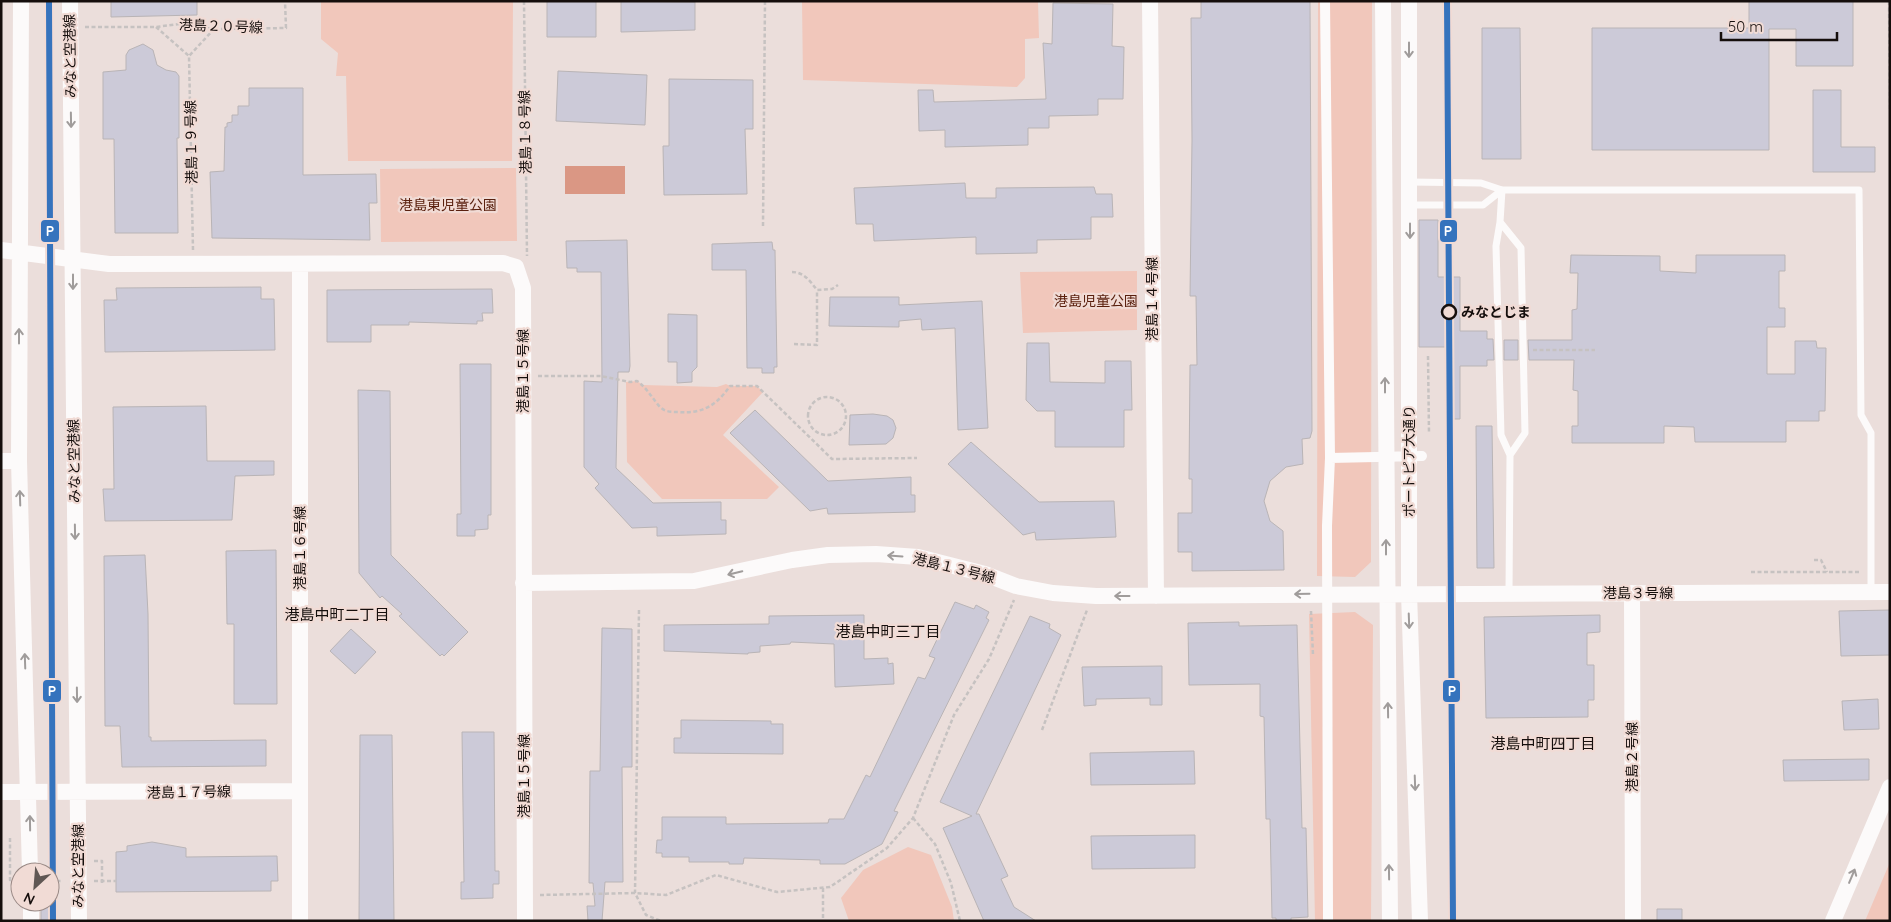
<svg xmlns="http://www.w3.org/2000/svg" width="1891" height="922" viewBox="0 0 1891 922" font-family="Quicksand,'Noto Sans JP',sans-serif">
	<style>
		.green { fill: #f1c7bb }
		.water { fill: #da9784 }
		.building { fill: #cccad8; stroke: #b9b4b6 }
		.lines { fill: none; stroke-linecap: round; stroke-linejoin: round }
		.path { stroke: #c6c2c1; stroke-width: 2.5; stroke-dasharray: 4 2.5; stroke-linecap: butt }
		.service { stroke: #fcfafa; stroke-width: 7 }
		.pedestrian { stroke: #fcfafa; stroke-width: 10 }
		.tertiary { stroke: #fcfafa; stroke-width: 16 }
		.rail-1-casing { stroke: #f1dbd5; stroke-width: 10 }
		.rail-1 { stroke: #3573bd; stroke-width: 6 }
		.oneway { stroke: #a09c9b }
		.stop-dot { fill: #f1dbd5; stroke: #150e0c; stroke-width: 2.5 }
		.labels { text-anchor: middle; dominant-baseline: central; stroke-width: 4.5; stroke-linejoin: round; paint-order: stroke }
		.street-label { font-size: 14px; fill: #150e0c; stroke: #f1dbd5 }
		.park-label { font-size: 14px; fill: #5a200e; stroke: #f1dbd5 }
		.stop-label { font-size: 14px; font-weight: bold; fill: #150e0c; stroke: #f1dbd5; text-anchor: start }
		.neighbourhood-label { font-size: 15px; fill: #150e0c; stroke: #f1dbd5 }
		.line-badge { stroke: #f1dbd5; stroke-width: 2 }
		.badge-label { font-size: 14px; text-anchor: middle; font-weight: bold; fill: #fff }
	</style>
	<rect width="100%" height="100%" fill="#ebdedb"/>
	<!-- green -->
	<path class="green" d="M321,1h192l-1,160h-164l-2,-85h-10l2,-23 -17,-14z
		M802,1h236l1,37 -14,1v39l-8,9 -214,-7z
		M1318,1h54l-1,561 -16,15 -38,-1z
		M516,168l1,73 -136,1 -1,-73z
		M1137,271v59l-114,3 -3,-61z
		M637,381l6,4 74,2 9,-3 4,2h27l6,6 -40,43 56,52 -12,12h-105l-35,-37 -1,-80z
		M1355,612l18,13 -2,296h-56l-6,-307z
		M908,847l23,8 21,52 2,14h-105l-8,-23 22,-28z
		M1890,862v59h-25z"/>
	<!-- water -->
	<path class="water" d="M565,166h60v28h-60z"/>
	<!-- building -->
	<path class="building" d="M111,1h86v14l-86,2z
		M547,1h49v36h-49z
		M621,1l74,1v28l-74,2z
		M1201,1h109l2,430 -2,7 -8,1 1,25 -17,3 -16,14 -6,20 6,20 13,10 1,39 -92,1v-19h-14v-39h14v-34h-3l1,-114h7l-1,-69h-6l2,-156 -1,-122h10z
		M1749,1h104v65h-57v-37h-27v121h-177v-122h157z
		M1053,3l60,1 -1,42 12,1 -1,52h-25v16l-49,1v12h-21v17l-83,2v-17l-26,1 -1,-41h15l1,12 112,-3 -3,-56 9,1z
		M1482,28h38l1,131h-39z
		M143,44l10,6 4,15 9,5 10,2 3,4v62h-2l1,95h-63l-1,-94h-11v-67l23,-2v-15l3,-5z
		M558,71l89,4 -2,50 -89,-4z
		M669,79l84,1v49h-8l2,65 -83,1 -1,-49h6z
		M249,88h54v87l73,-1 1,29h-8l1,37 -158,-2 -2,-66 14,-1 1,-44h2v-4l5,-1v-7h6v-9h11z
		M1813,90h28v57h34v25h-62z
		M965,183l1,15h30v-10l98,-1 2,7h16l1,23h-22v22l-54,1v13l-61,1v-17l-102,4 -1,-17h-17l-2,-36z
		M1419,220h19v57h22v54h27v8h6l1,21h-7v6h-27v53h-13l-1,-72h-27z
		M627,240l3,126 -1,6h-11l-2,96 37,35 68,-1v18h5v14l-69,2v-9l-25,1 -37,-40 4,-4 -15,-17v-86l18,1 -1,-110h-24v-4h-10l-1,-27z
		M772,242l1,8h2l2,117h-3v6h-12v-5h-15l-1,-98h-34v-26z
		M1571,255l89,1v15l36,2v-18h89v16h-6v37h6v19h-18v47h28v-33h21l1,7h9l-1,63h-6v10h-33v21h-91l-1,-15 -30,-1v17h-92v-17h6v-35l-5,-1 1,-30h-45l-1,-20h44v-30l5,-1 1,-36h-8z
		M261,287v12h13l1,51 -170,2 -1,-52h13l-1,-12z
		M492,289l1,24h-11l1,8h-6v3l-68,-2v3h-38v17h-44v-52z
		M830,297h69v8l83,-4 6,127 -30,2 -3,-102 -33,2 -1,-11 -22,2v6l-70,-1z
		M668,314l29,1v52l-5,5v10l-15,1v-21h-9z
		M1504,340h14v20h-14z
		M1027,343h22l1,39 55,1v-22h26l1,49h-8v37h-69v-36h-18l-11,-11z
		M460,364h31v151h-3v14l-13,1v6h-18v-22h4z
		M358,390l32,1 1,164 77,77 -24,24 -2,-2 -2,2 -41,-40 3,-2 -20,-18 -2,2 -21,-25z
		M206,406l1,55h67v14l-39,1 -3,44 -127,1 -2,-32h11l-1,-82z
		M755,410l73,71 83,-4v18h4v17l-87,2 -1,-6 -17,3 -80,-78z
		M873,414l14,2 6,4 3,8 -3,10 -7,6 -37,1 1,-30z
		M1476,426h16l2,142h-17z
		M971,442l68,60 75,-1 2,36 -80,3 -1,-8 -12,3 -75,-71z
		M276,550l1,154h-43v-80h-7l-1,-73z
		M145,555l3,59 1,123h2v4l115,-1v26l-144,1 -2,-41h-15l-1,-170z
		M955,602l19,7 2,-4 13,7 -3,6 3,2 -95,191 4,1 -16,32 -37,20h-25v-4l-76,-2 -1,6h-14v-2h-40v-5h-27v-4h-6l1,-13h5v-23h64v7l102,-1 1,-4h15l22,-44 4,2 48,-100 7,2 10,-21 -6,-2z
		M1890,610v45l-49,1 -2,-45z
		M864,615v44l24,-1v6l5,-1 1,21 -59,3 -1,-43 -43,-2 -1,2 -30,2v6l-12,1v1l-84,-3v-26l105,-1v-8z
		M1600,615v17l-13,1v32h7v35h-6v17l-102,1 -2,-101z
		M1030,616l20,8 -1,4 12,7 -85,179h3l29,62 -7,3 13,28 22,14h-52l-41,-93 29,-12 -32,-14z
		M1239,622v4l58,-1 5,203h4l2,89 -17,1v3h-15v-3h-4l-2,-99h-4l-2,-102 -4,-1v-32l-71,1 -1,-62z
		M602,628l30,1v138h-10l1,115h-18l-3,39h-14l-1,-15h8l-2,-23h-4l1,-112h10z
		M351,629l25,23 -21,22 -25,-23z
		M1162,666v39h-12v-7l-54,1v6l-12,1 -2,-39z
		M1878,699l1,30 -35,1 -2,-29z
		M681,720l90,1v3h12v30l-109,-1v-15h7z
		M462,732h32l1,139h4v13h-6v14l-32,1v-17h3z
		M360,735h32l2,186h-35z
		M1194,751l1,33 -104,1 -1,-32z
		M1869,759v21l-85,1 -1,-21z
		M1195,835v33l-103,1 -1,-33z
		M152,842l34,6v9l91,-1 1,25h-7v10l-155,1v-40l11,-1v-5z
		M41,902h13v19h-13z
		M1657,909h25v12h-25z"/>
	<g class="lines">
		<!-- path -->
		<path class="path" d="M524,1l3,255
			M1889,1l1,108
			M85,27h71l23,-3 35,5 72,-1 -1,-27
			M156,27l33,29
			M763,226l2,-225
			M193,250l-4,-194 25,-27
			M792,272c12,0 18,9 25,18l15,-1 6,-4
			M794,344l23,1v-55
			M1533,350h62
			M1428,356l1,78
			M538,376h63l29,6 7,-1c10,7 15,17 23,26 5,5 12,5 18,5 24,2 38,-6 52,-26h27l75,73 85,-1
			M808 416a19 19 0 1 1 38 0a19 19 0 1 1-38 0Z
			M1814,560h7l6,12
			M1751,572h110
			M639,610l-4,283 11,22 15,6
			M1311,611l2,44
			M1042,730l45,-120
			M913,818l22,26 16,39 9,38
			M10,838v42h6
			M94,861h8v24
			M50,881h13
			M94,881h22
			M823,888v33
			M540,895l95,-2 31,2 50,-20 61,17 53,-5 57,-39 26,-30 41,-103 35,-56 25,-59"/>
		<!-- service -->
		<path class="service" d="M1410,182l71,1 21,7h357l2,225 10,18v159
			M1502,190l-2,32 21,26 4,185 -15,22
			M1410,205h73l19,-15
			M1500,222l-4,24 5,189 9,20 -1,138"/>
		<!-- pedestrian -->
		<path class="pedestrian" d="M1325,1l5,457 -3,68 1,395
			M1330,458l92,-2"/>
		<!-- tertiary -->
		<path class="tertiary" d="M21,1l-2,460 11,411
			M70,1l9,920
			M1150,1l6,595
			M1383,1l7,920
			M1409,1v592l11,328
			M1,250l108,14 394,-1 13,4 7,21 2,633
			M300,265v656
			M1,461h18
			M523,583l171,-2 98,-21 36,-5 48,-1 42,3 67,17 31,12 37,7 43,3 794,-4
			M1632,593l1,328
			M1,792l298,-1
			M31,902v19
			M1833,921l57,-134"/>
		<!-- rail-1 casing -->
		<g class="rail-1-casing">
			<path id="rail-1" d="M49,1l4,920
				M1447,1l6,920"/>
		</g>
		<!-- rail-1 -->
		<use href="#rail-1" class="rail-1"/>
	</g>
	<!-- one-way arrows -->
	<defs><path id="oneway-shaft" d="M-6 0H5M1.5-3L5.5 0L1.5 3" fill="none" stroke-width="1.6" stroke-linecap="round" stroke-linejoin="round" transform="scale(1.25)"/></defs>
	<g class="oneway">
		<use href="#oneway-shaft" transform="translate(1409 50) rotate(90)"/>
		<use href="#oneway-shaft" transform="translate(71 120) rotate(89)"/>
		<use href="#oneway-shaft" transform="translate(1410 231) rotate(90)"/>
		<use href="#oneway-shaft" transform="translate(73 282) rotate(90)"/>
		<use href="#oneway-shaft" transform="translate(19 336) rotate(-90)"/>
		<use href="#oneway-shaft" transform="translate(1385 385) rotate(-90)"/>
		<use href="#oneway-shaft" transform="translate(20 498) rotate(-92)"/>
		<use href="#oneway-shaft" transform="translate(75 532) rotate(89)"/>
		<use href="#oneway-shaft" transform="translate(1386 547) rotate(-90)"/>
		<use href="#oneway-shaft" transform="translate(895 556) rotate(-176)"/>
		<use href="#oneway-shaft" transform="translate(735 573) rotate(167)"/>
		<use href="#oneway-shaft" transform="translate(1302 594) rotate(179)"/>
		<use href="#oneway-shaft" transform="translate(1122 596) rotate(180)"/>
		<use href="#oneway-shaft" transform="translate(1409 621) rotate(88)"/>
		<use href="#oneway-shaft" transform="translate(25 661) rotate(-92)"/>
		<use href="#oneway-shaft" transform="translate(77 695) rotate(89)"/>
		<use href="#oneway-shaft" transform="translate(1388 710) rotate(-91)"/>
		<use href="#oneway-shaft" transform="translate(1415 783) rotate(88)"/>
		<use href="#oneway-shaft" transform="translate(30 823) rotate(-91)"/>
		<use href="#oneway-shaft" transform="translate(1389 872) rotate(-91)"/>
		<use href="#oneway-shaft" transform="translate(1852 876) rotate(-67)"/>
	</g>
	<!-- markers -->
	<circle class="stop-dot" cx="1449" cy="312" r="7"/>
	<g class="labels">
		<!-- street labels -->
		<g class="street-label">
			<text transform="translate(221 26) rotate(2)">港島２０号線</text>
			<text transform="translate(70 56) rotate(-91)">みなと空港線</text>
			<text transform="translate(525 132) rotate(-91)">港島１８号線</text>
			<text transform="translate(191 142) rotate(-91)">港島１９号線</text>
			<text transform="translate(1152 299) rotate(-90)">港島１４号線</text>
			<text transform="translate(523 371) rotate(-90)">港島１５号線</text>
			<text transform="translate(74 461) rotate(-91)">みなと空港線</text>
			<text transform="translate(1409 461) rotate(-90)">ポートピア大通り</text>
			<text transform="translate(300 548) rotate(-90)">港島１６号線</text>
			<text transform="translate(954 568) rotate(14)">港島１３号線</text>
			<text x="1638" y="593">港島３号線</text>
			<text transform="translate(1632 757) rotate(-90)">港島２号線</text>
			<text transform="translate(524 776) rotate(-90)">港島１５号線</text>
			<text transform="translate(189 792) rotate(-1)">港島１７号線</text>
			<text transform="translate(78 866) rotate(-90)">みなと空港線</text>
		</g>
		<!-- park labels -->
		<g class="park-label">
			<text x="448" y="205">港島東児童公園</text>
			<text x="1096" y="301">港島児童公園</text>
		</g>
		<!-- stop labels -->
		<g class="stop-label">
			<text x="1461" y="312">みなとじま</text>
		</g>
		<!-- neighbourhood labels -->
		<g class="neighbourhood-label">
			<text x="337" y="614">港島中町二丁目</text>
			<text x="888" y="631">港島中町三丁目</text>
			<text x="1543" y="743">港島中町四丁目</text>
		</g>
	</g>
	<g class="line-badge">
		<rect x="40" y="219" width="20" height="24" rx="5" fill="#3573bd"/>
		<rect x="1439" y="219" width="19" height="24" rx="5" fill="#3573bd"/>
		<rect x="42" y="679" width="20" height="24" rx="5" fill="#3573bd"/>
		<rect x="1442" y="679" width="19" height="24" rx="5" fill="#3573bd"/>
	</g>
	<g class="badge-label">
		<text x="50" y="236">P</text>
		<text x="1448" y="236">P</text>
		<text x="52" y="696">P</text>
		<text x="1452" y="696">P</text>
	</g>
	<!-- border -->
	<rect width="1891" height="922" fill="none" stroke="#150e0c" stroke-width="5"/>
	<!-- north arrow -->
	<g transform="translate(35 887) rotate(206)"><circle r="24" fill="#f1dbd5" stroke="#998985"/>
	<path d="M0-4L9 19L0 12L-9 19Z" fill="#605754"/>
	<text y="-8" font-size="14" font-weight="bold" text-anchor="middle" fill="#150e0c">N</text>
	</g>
	<!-- scale -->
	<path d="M1721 32v8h116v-8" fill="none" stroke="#150e0c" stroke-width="2.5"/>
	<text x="1728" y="32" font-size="15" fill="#150e0c" stroke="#f1dbd5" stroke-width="4" paint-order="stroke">50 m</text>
</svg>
